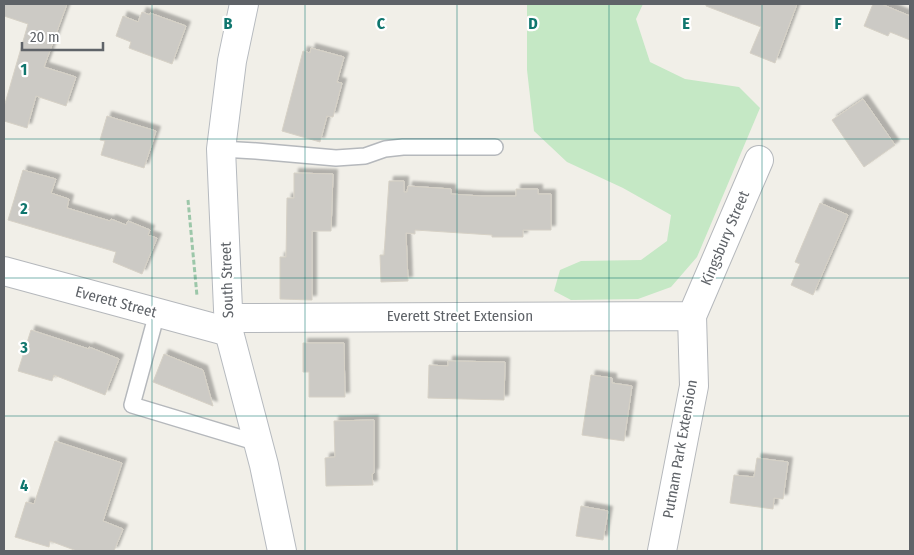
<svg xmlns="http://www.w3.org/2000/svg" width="914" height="555" viewBox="0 0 914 555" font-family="'Fira Sans Condensed',sans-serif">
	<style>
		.green { fill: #c5e8c5 }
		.building { fill: #cccac5; stroke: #d6d1c6; filter: url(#shadow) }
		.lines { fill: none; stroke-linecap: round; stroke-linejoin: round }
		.service-casing { stroke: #b5b8bc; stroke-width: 18 }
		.minor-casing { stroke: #b5b8bc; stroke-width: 30 }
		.secondary-casing { stroke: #b6babf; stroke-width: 30 }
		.path { stroke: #9cc7a9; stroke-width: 3; stroke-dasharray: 5 2.5; stroke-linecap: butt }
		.service { stroke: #fff; stroke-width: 15 }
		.minor { stroke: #fff; stroke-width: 28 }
		.secondary { stroke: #fff; stroke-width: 28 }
		.grid { fill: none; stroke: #0f766e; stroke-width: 1; stroke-opacity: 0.55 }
		.labels { text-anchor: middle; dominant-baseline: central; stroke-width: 4.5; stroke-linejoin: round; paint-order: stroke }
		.street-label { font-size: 15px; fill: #5f6368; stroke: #fff }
		.grid-label { font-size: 16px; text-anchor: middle; font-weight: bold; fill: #0f766e; stroke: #fff; stroke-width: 4.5; stroke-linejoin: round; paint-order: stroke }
	</style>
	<defs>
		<filter id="shadow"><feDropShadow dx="4.5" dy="-4.5" stdDeviation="1" flood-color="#0004"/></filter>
	</defs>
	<rect width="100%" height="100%" fill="#f1efe8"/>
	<!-- green -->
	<path class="green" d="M527,4h116l-7,15 14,43 35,17 54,8 21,21 -63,149 -26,30 -33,12 -67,1 -17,-9 6,-21 21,-9 60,-1 26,-19 4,-26 -48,-27 -56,-26 -33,-31 -7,-61z"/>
	<!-- building -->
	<path class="building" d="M4,4h63l-23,63 32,10 -10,29 -30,-10 -9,32 -23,-7v-14l24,-83 -24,-8z
		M706,4h91l-22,59 -25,-10 11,-26 -55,-21z
		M873,4h8l29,12v24l-20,-8 -2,4 -24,-10z
		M142,12l8,3v-2l36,13 -14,38 -43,-16 2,-6 -15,-6 7,-20 15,6z
		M311,48l33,9 -7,25 5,1 -9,34 -6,-1 -7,26 -38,-11 21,-80 7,2z
		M863,99l32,46 -31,22 -32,-47z
		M107,116l49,15 -12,37 -43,-13 4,-14 -5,-1z
		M23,170l33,9 -5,14 18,6 -2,9 43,13 1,-2 15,6 2,-4 22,9 -2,5 9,3 -15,36 -29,-12 3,-10 -108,-32z
		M294,173l39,1 -2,57h-19v69l-32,-1v-42h6l1,-59h7z
		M389,181h15v11h3l1,-6 43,3v5l30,2h35v-7h22v5h13v36h-28v7h-31v-2l-77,-5v4l-9,-1 2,48 -27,1 -1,-27h4z
		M820,203l28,12 -35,80 -22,-10 9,-21 -5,-2z
		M31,330l58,19v-2l30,12 -14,36 -51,-20 -2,6 -34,-10z
		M303,343h41l1,54h-36v-25h-6z
		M164,354l39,16 10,36 -60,-24z
		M448,361l57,1 -1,38 -76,-2 1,-33 19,1z
		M591,375l21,3v5l20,3 -8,55 -42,-6z
		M374,420v53l-2,1 1,11 -47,1 -1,-28 10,-1 -1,-36z
		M55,441l67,22 -19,58 20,8 -9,22h-37l-27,-10 -1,6 -34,-10 11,-35 8,2z
		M757,458l31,4 -5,37 -9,-1 -1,11 -43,-6 4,-28 20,2z
		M581,506l27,5 -5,29 -27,-4z"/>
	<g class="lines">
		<!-- service casing -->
		<g class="service-casing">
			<path id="service" d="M221,149l35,2 80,7 29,-2 20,-7 18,-2h92
				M157,313l-25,92 126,38"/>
		</g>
		<!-- minor casing -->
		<g class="minor-casing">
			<path id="minor" d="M4,271l225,61
				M229,318l463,-2
				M662,551l32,-165 -2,-70 67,-156"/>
		</g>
		<!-- secondary casing -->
		<g class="secondary-casing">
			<path id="secondary" d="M244,4l-12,57 -11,88 8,183 35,133 18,86"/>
		</g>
		<!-- path -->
		<path class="path" d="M188,200l9,96"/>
		<!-- service -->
		<use href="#service" class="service"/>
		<!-- minor -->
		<use href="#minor" class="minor"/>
		<!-- secondary -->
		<use href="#secondary" class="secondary"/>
	</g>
	<!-- grid -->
	<path class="grid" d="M152,4v547M305,4v547M457,4v547M609,4v547M762,4v547M4,139h906M4,278h906M4,416h906"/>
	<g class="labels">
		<!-- street labels -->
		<g class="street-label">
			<text transform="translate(725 238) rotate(-67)">Kingsbury Street</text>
			<text transform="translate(227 280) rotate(-92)">South Street</text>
			<text transform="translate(116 302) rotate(15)">Everett Street</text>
			<text x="460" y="316">Everett Street Extension</text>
			<text transform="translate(680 449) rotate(-80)">Putnam Park Extension</text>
		</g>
	</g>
	<g class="grid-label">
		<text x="228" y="29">B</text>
		<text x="381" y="29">C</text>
		<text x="533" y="29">D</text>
		<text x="686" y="29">E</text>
		<text x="838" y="29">F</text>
		<text x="24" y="75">1</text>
		<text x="24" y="214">2</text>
		<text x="24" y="353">3</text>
		<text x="24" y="491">4</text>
	</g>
	<!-- border -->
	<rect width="914" height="555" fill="none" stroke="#5f6368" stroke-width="10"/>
	<!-- scale -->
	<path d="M22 42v8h81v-8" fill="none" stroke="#5f6368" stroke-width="2.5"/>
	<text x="30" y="42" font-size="15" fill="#5f6368" stroke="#ffffff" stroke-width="4" paint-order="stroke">20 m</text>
</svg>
